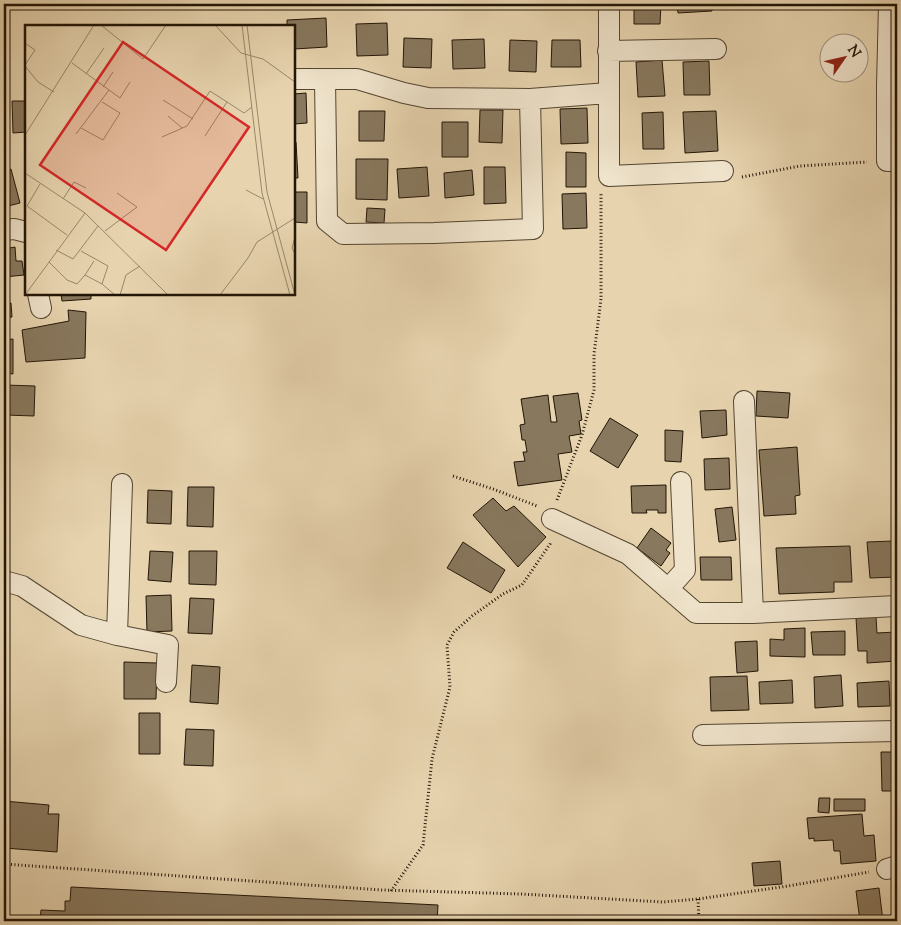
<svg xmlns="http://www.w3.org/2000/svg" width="901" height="925" viewBox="0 0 901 925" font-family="'Sorts Mill Goudy',serif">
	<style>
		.building { fill: #88785e; stroke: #221506 }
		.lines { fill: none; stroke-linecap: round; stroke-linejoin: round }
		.street-casing { stroke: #534530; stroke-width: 22 }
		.path { stroke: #221506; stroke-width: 3; stroke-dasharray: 1 2.5; stroke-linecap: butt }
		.street { stroke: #efe3cb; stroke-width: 20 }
		.inset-road { fill: none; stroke: #98886b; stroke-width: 1 }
		.view { fill: #d62828; fill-opacity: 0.15; stroke: #d62828; stroke-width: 2.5 }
		.inset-edge { fill: none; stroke: #221506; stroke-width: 2.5 }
	</style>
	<rect width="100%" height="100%" fill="#e7d4af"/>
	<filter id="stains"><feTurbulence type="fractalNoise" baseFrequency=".004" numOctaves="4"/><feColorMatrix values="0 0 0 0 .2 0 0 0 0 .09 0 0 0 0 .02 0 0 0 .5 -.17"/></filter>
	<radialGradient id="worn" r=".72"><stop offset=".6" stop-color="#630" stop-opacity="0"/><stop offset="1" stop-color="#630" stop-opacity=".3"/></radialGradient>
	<!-- building -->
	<path class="building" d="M634,4h27l-1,20h-26z
		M677,4h34l1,7 -34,2z
		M326,18l1,29 -33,2v-23h-7v-6z
		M387,23l1,32 -31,1 -1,-32z
		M404,38l28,1 -1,29 -28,-1z
		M484,39l1,29 -32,1 -1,-29z
		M510,40l27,1 -1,31 -27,-1z
		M552,40h28l1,27h-30z
		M662,60l3,36 -27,1 -2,-35z
		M709,61l1,34h-26l-1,-33z
		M306,93l1,30 -13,1v-30z
		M12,101h13l1,31 -13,1z
		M587,108l1,35 -27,1 -1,-35z
		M480,110h23l-1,33 -23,-1z
		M359,111h26l-1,30h-25z
		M716,111l2,40 -33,2 -2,-41z
		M663,112l1,37h-21l-1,-36z
		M442,122h26v35h-26z
		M294,142h2l2,36h-4z
		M566,152l20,1v34h-20z
		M356,159h32l-1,41 -31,-1z
		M427,167l2,29 -30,2 -2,-29z
		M484,167h21l1,36 -22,1z
		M11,169l9,34 -16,4v-36z
		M472,170l2,25 -29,3 -1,-25z
		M294,192h13v31l-13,-1z
		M586,193l1,35 -24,1 -1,-35z
		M367,208l18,1 -1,14 -18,-1z
		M15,247l1,14h6l2,14 -20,2v-28z
		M61,294h30v5l-29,2z
		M4,303h7l1,14 -8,1z
		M68,310l18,2 -1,46 -59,4 -4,-32 47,-9z
		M13,339v35l-9,-1v-33z
		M5,385l30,1 -1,30 -29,-1z
		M757,391l33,2 -2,25 -32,-2z
		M578,393l4,27 -3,1 2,13 -12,2 3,16 -14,2 4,26 -44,6 -4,-24 11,-1 -2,-9h4l-2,-12h-3l-2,-15 5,-1 -4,-25 27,-4 3,27h6l-4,-26z
		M726,410l1,25 -25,3 -2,-27z
		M610,418l28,17 -20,33 -28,-17z
		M665,430l18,1 -2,31 -16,-1z
		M4,432h4v17h-4z
		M797,447l3,48 -5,1 1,18 -32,2 -5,-66z
		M729,458l1,31 -25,1 -1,-31z
		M666,485v28h-8v-3h-12l1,3h-15l-1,-27z
		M188,487h26l-1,40 -26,-1z
		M148,490l24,1 -1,33 -24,-1z
		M493,498l13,13 8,-5 32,31 -28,30 -45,-52z
		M732,507l4,33 -17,2 -4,-33z
		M651,528l20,15 -5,7 4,3 -9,13 -24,-18z
		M893,541l3,36 -26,1 -3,-36z
		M463,542l42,28 -14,23 -44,-25z
		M850,546l2,36h-18v10l-55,2 -3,-46z
		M150,551l23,1 -2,30 -23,-2z
		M189,551h28l-1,34 -27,-1z
		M700,557h31l1,23h-31z
		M171,595l1,36 -25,1 -1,-36z
		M190,598l24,1 -2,35 -24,-1z
		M876,617l1,16 19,-1 1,29 -30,2v-12h-9l-2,-33z
		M805,628v29l-35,-1v-17l14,1v-11z
		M845,631v24h-32l-2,-23z
		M757,641l1,30 -21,2 -2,-31z
		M124,662l33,1 -1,36h-32z
		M192,665l28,2 -2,37 -28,-2z
		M841,675l2,31 -28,2 -1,-31z
		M747,676l2,34 -38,1 -1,-34z
		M792,680l1,23 -33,1 -1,-22z
		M889,681l1,25 -32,1 -1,-24z
		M139,713h21v41h-21z
		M186,729l28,1 -1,36 -29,-1z
		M881,752h16v39h-15z
		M819,798h11l-1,15 -11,-1z
		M834,799h31v12h-31z
		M4,801l45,4 -1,9h11l-2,38 -53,-4z
		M862,814l2,22 10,-1 2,26 -35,3 -1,-13h-6l-1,-11 -19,1v-3l-5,1 -2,-21z
		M780,861l2,23 -28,2 -2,-23z
		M71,887l367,18 -1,16h-397l1,-11 24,1v-10h5z
		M879,888l4,33h-23l-4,-30z"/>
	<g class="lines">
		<!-- street casing -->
		<g class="street-casing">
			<path id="street" d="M609,4v172l114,-5
				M889,4l-2,82v75h10
				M608,51l108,-2
				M294,79h63l47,14 24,5 102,1 78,-6
				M325,79l2,142 16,13 91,-1 99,-4 -3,-130
				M4,230l10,-1 12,3
				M38,294l3,14
				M744,401l9,212
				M552,519l76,35 68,59h57l144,-7
				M4,581l18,5 59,39 36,10 5,-151
				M668,589l17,-19 -4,-88
				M117,635l51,10 -2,37
				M703,735l194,-4
				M887,869l10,-3"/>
		</g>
		<!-- path -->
		<path class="path" d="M742,177l58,-11 67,-4
			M453,476l40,13 44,17
			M557,500l25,-65 12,-45v-36l7,-55v-106
			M4,864l378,26 139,4 142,8 35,-3 90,-13 81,-14
			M391,891l32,-46 9,-86 18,-72 -3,-42 7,-13 18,-16 31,-22 19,-9 28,-41 1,-3
			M698,899l1,22"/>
		<!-- street -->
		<use href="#street" class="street"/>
	</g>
	<!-- overview -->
	<g transform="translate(25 25)">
		<rect width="270" height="270" fill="#e7d4af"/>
		<path class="inset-road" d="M76,0l42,34 23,-34M190,0l26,28 22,6 32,23M217,0l20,168 28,102M222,0l20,167 28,103M0,18l10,7 -10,15M47,38l48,35 10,-16M0,41l13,16 16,10M61,49l18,-26M78,62l10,-15M138,75l30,19M143,91l14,12M56,103l22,12 17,-27 -18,-11M51,109l33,-44M0,110l69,-110M180,111l22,-34M137,112l25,-11 23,-35 34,22 8,-6M0,148l60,40 83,82M15,159l-13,22 40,29M221,165l17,9M38,174l11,-17 12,6M80,206l32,-24 -20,-14M270,212l-3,11 3,6M31,225l17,9 25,-33M56,226l27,15 -6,18 13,11M24,237l18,18 10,4 8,-9 17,9M60,250l9,-14M0,270l60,-82M95,270l6,-20 14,-9M195,270l28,-37 9,-16 38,-24"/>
		<path class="view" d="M98,17l126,85 -83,123 -126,-85z"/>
		<rect width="270" height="270" class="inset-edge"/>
	</g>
	<!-- margin -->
	<rect width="901" height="925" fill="none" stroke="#e7d4af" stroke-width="20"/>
	<rect x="5" y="5" width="891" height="915" fill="none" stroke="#221506" stroke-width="2.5"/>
	<rect x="10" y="10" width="881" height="905" fill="none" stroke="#221506"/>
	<!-- north arrow -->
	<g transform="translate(844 58) rotate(56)"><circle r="24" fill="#efe3cb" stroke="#9d917c"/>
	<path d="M0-4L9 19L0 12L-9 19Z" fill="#8f2418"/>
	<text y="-8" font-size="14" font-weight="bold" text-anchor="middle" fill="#221506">N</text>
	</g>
	<rect width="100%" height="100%" filter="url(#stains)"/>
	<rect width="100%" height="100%" fill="url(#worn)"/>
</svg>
